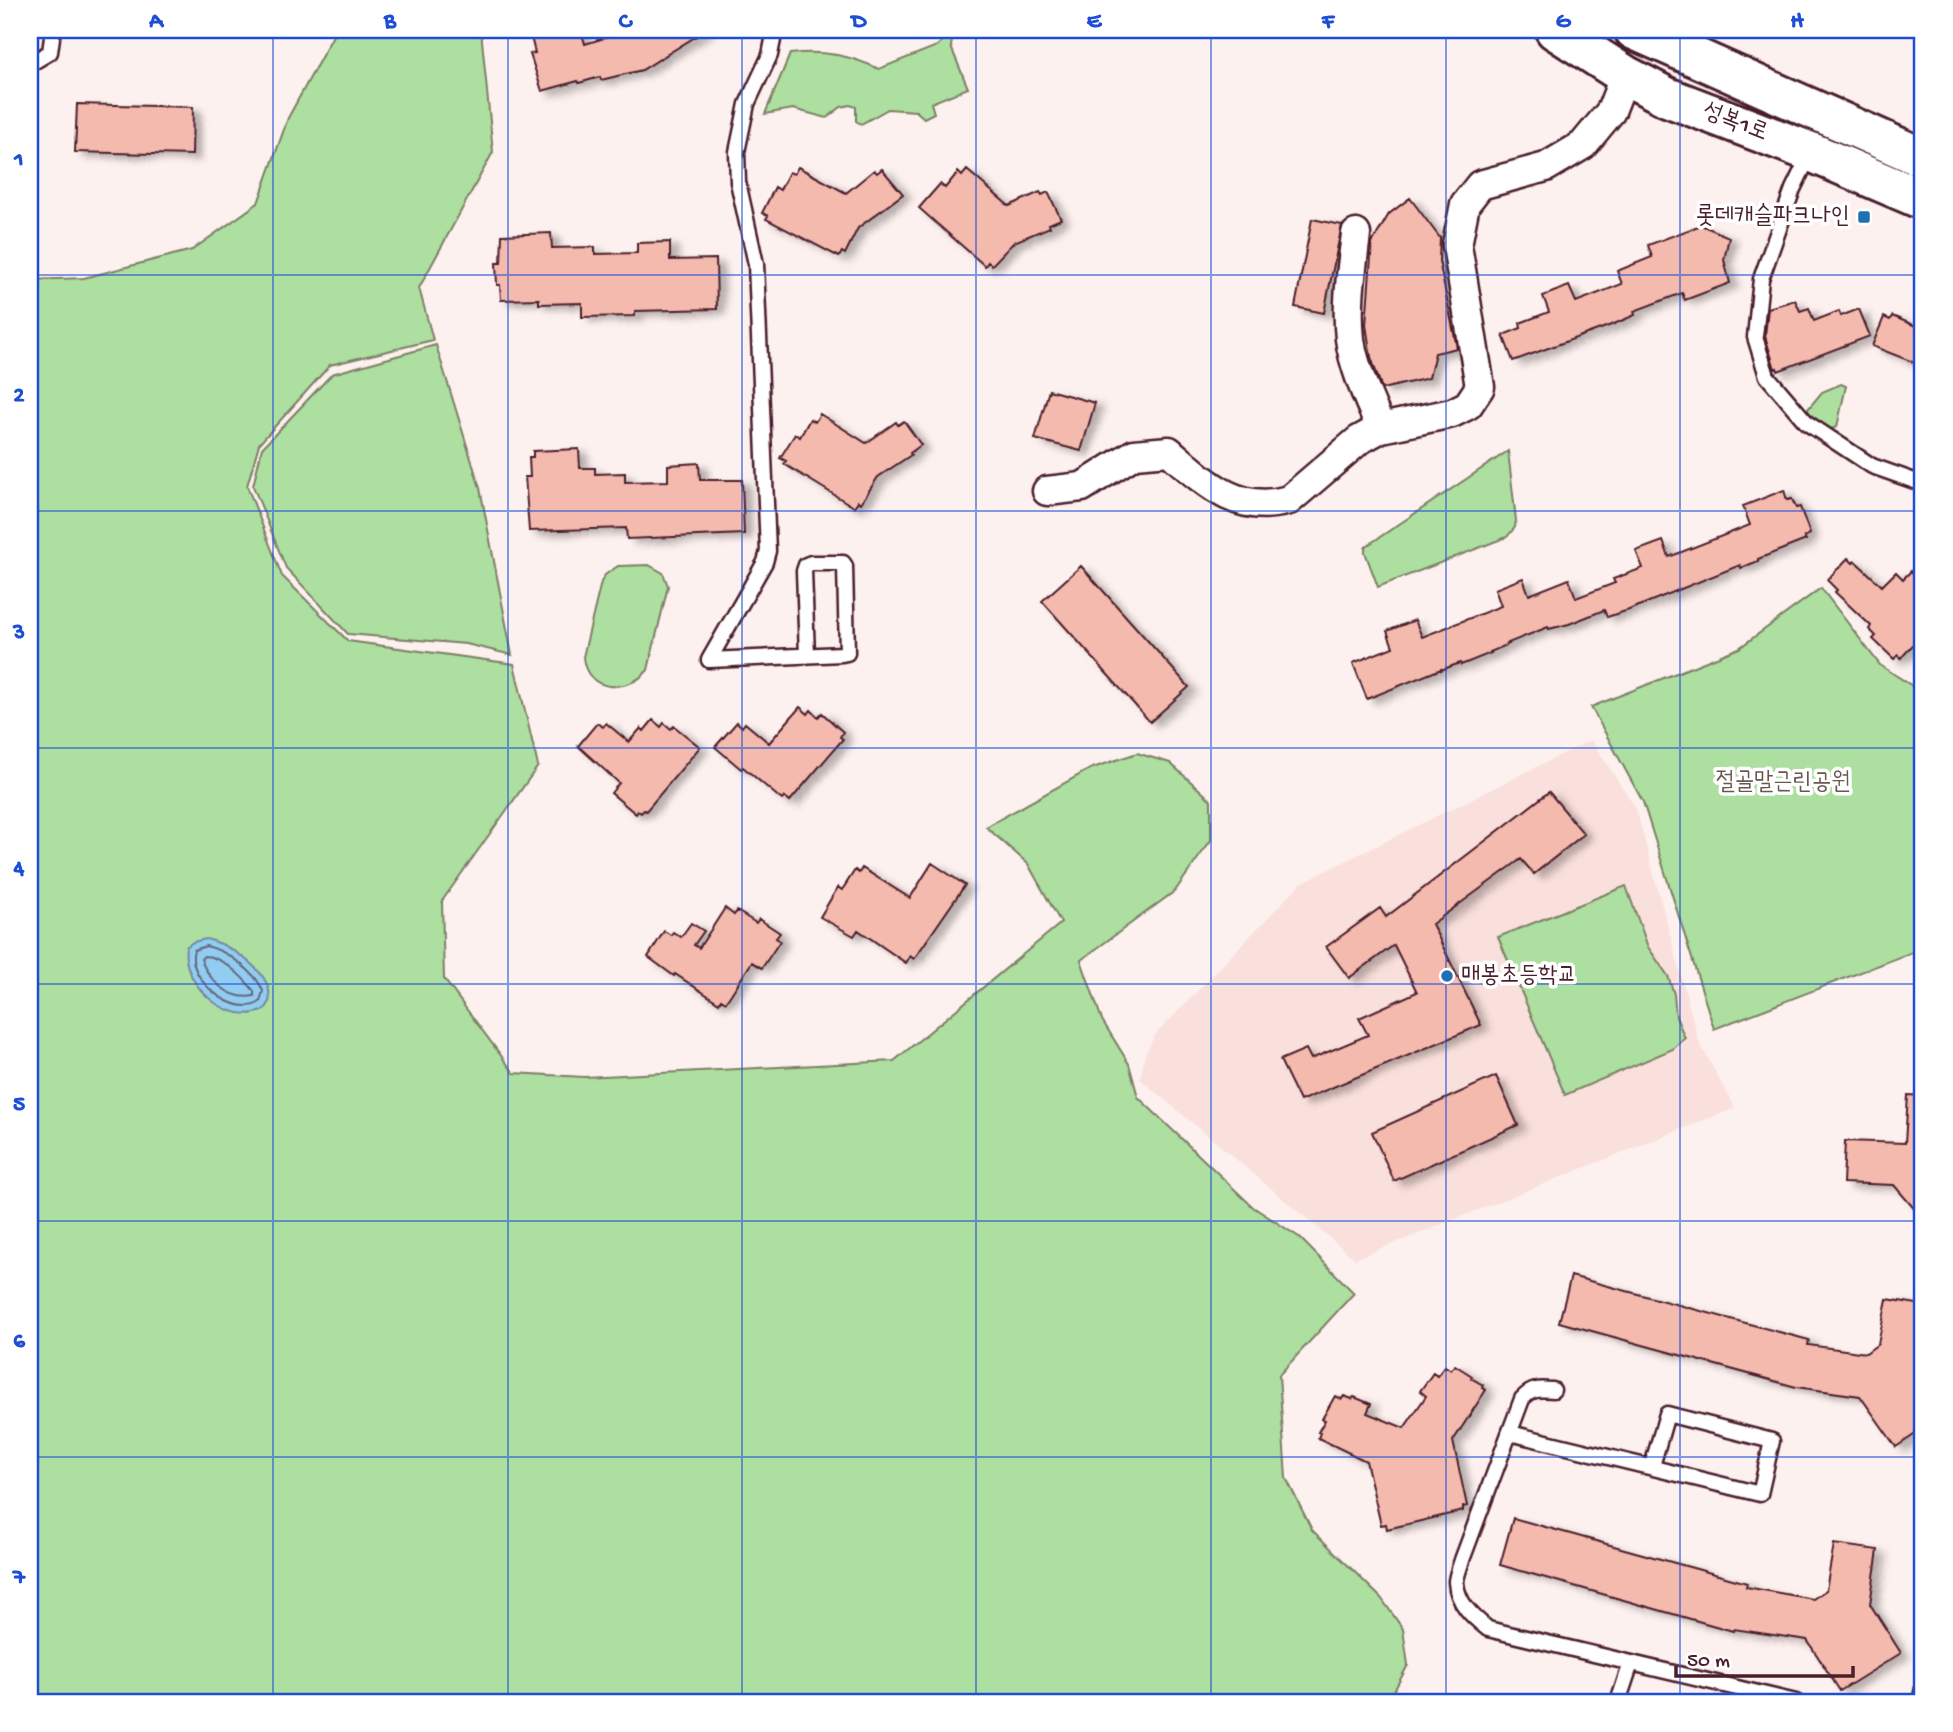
<svg xmlns="http://www.w3.org/2000/svg" width="1953" height="1732" viewBox="0 0 1953 1732" font-family="'Gochi Hand','Poor Story',sans-serif">
	<style>
		.built { fill: #fae0dc }
		.green { fill: #addfa0; stroke: #7c7f66; stroke-width: 2 }
		.water { fill: #91cdf1; stroke: #7587a2; stroke-width: 2 }
		.lines { fill: none; stroke-linecap: round; stroke-linejoin: round }
		.shore { stroke: #66657a; stroke-width: 2 }
		.building { fill: #f4baae; stroke: #4a1f2b; stroke-width: 2; filter: url(#shadow) }
		.lane-casing { stroke: #4a1f2b; stroke-width: 19 }
		.street-casing { stroke: #4a1f2b; stroke-width: 33 }
		.secondary-casing { stroke: #4a1f2b; stroke-width: 44 }
		.lane { stroke: #fff; stroke-width: 14 }
		.street { stroke: #fff; stroke-width: 28 }
		.secondary { stroke: #fff; stroke-width: 38 }
		.grid { fill: none; stroke: #1d4ed8; stroke-width: 2; stroke-opacity: 0.55 }
		.poi-dot { fill: #1f6fb2; stroke: #fff; stroke-width: 2.5 }
		.labels { text-anchor: middle; dominant-baseline: central; stroke-width: 7; stroke-linejoin: round; paint-order: stroke }
		.street-label { font-size: 24px; fill: #4a1f2b; stroke: #fff }
		.poi-label { font-size: 24px; fill: #4a1f2b; stroke: #fff; text-anchor: end }
		.park-label { font-size: 24px; fill: #68594e; stroke: #fff }
		.neatline { fill: none; stroke: #1d4ed8; stroke-width: 2.5 }
		.grid-label { font-size: 23px; text-anchor: middle; font-weight: bold; fill: #1d4ed8 }
	</style>
	<defs>
		<filter id="shadow"><feDropShadow dx="8" dy="4.5" stdDeviation="3.5" flood-color="#0004"/></filter>
	</defs>
	<rect width="100%" height="100%" fill="#fdf1ef"/>
	<filter id="ink" filterUnits="userSpaceOnUse"><feTurbulence type="fractalNoise" baseFrequency=".0143" numOctaves="2"/><feDisplacementMap in="SourceGraphic" scale="14" xChannelSelector="R" yChannelSelector="G"/><feConvolveMatrix kernelMatrix="1 2 1 2 8 2 1 2 1" color-interpolation-filters="sRGB"/></filter>
	<g filter="url(#ink)">
		<!-- built -->
		<path class="built" d="M1591,740l45,68 63,234 36,66 -380,151 -215,-180 5,-25 10,-19 146,-152z"/>
		<!-- green -->
		<path class="green" d="M336,30h145l12,122 -74,136 14,52 -103,25 -71,79 -12,42 35,90 66,65 166,23 24,102 -96,135 2,78 70,94 70,4 310,-16 167,-138 -33,-59 -42,-37 104,-58 47,-16 33,10 41,37v40l-36,51 -94,69 21,60 27,44 9,33 115,110 46,30 55,56 -75,82 7,103 26,52 69,68 22,31 5,36 -20,37h-1358v-1422l54,-2 108,-28 66,-47 30,-85z
			M947,37l5,3 -1,7 17,41 -37,15 3,10 -10,5 -8,-7 -28,-2 -27,15 -5,-3v-14l-6,-2 -9,2 -14,11 -34,-9 -28,5 25,-60c33,-4 59,1 89,15l58,-23z
			M436,345l44,143 32,167 -46,-11 -118,-10 -62,-66 -33,-82 9,-38 70,-74z
			M1841,384l5,2 -9,41 -9,3 -25,-15 19,-23z
			M1508,451l8,69 -1,7 -8,10 -129,50 -13,-35v-5z
			M649,565l14,8 5,13 -20,84c-20,24 -62,23 -65,-13l18,-75 4,-7 13,-9z
			M1821,588l59,77 43,28v255l-209,81 -71,-227 -52,-95 148,-59z
			M1626,886l22,61 20,29 6,18 2,23 9,21 -12,11 -108,46 -67,-158z"/>
		<!-- water -->
		<path class="water" d="M206,939c20,4 42,20 55,35 9,12 16,35 -6,39 -34,7 -74,-32 -69,-66l7,-5z"/>
		<g class="lines">
			<!-- shore -->
			<path class="shore" d="M206,946c20,4 50,26 57,45l-3,11c-25,17 -75,-24 -66,-52z
				M204,956c18,0 39,21 50,35v5c-24,5 -46,-16 -53,-37z"/>
		</g>
		<!-- building -->
		<path class="building" d="M543,30h38l4,14 45,-14h76l-64,40 -41,10 -1,-3 -21,6 -1,-2 -36,10 -12,-37 5,-1 -5,-20z
			M77,104l116,3 -1,48 -117,-3z
			M798,167l48,26 28,-23 3,3 5,-4 21,25 -45,34 -13,26 -3,-2 -3,5 -73,-38 2,-3 -6,-3 13,-26 5,3 9,-18 5,2z
			M967,170l42,36 31,-14 2,3 6,-3 13,27 -12,5 1,3 -36,15 -22,23 -4,-3 -3,4 -66,-58 21,-24 5,4 13,-16 4,4z
			M1410,198l30,40 -1,23 18,87 -22,5 -6,25 -47,11 -11,-32 -5,-32 6,-82 17,-29z
			M1312,219l30,6 -18,88 -29,-6z
			M1701,225l28,12 -5,23 6,23 -45,17 -3,-7 -48,18 1,4 -21,9 -101,37 -10,-26 18,-7 -1,-5 29,-11 -6,-16 26,-10 7,16 46,-18 -5,-13 35,-14 -4,-12z
			M551,233l1,15 43,-1v7l42,-1v-10l33,-1v18l46,-1 1,50 -82,2v5l-53,1v-14l-43,1v-5l-38,1 -1,-15h-3l-1,-22h5l1,-28z
			M1795,300l5,11 9,-3 5,13 25,-10 2,5 18,-7 11,27 -92,35 -1,-3 -2,1 -10,-33 3,-28z
			M1892,316l31,13v37l-51,-20 12,-29 6,3z
			M1049,390l46,13 -14,48 -46,-12z
			M820,414l46,29 30,-21 2,3 6,-4 17,24 -11,8 1,2 -33,22 -17,26 -3,-2 -4,6 -70,-43 2,-3 -6,-3 15,-24 5,3 10,-18 5,3z
			M579,449l1,19h15v6l30,-1v9l43,-1v-16l31,-2 1,17h42l2,54 -117,5 -1,-11 -97,3 -4,-54h5l-1,-20h4v-6z
			M1784,490l3,10 5,-1 4,9 4,-1 10,27 -6,3 2,3 -48,19v2l-17,7 -1,-3 -111,45 -22,7 -3,-7 -35,14 -20,5 -1,-2 -40,16 1,1 -19,8 1,1 -30,12 -1,-2 -19,7v-1l-74,30 -14,-36 40,-16 -6,-16 28,-11 7,17 79,-31 -6,-17 28,-11 6,17 40,-16 7,19 39,-15 -2,-4 30,-11 -7,-17 27,-10 6,16 81,-32 -7,-19z
			M1848,558l5,5 2,-2 27,25 14,-14 7,7 8,-8 12,12v51l-22,24 -3,-3 -4,4 -21,-20 3,-3 -7,-7 2,-3 -36,-34 2,-2 -10,-10z
			M1081,566l108,121 -39,35 -108,-121z
			M800,707l8,7 3,-4 7,7 4,-4 21,19 -3,5 3,2 -53,62 -5,-4 -3,3 -39,-33 -2,2 -26,-22 22,-25 5,5 3,-4 24,20z
			M653,720l8,7 3,-4 7,6 3,-3 26,21 -54,64 -2,-1 -3,3 -3,-2 -2,3 -25,-21 8,-10 -41,-37 19,-23 6,4 3,-4 23,19 12,-14 3,3z
			M1549,792l35,42 -50,40 -13,-15 -89,65 49,101 -181,76 -20,-41 26,-11 5,10 57,-24 -9,-17 58,-26 -23,-47 -45,33 -23,-31 54,-39 6,9z
			M932,863l33,22 -51,74 -4,-3 -4,7 -48,-33 -4,6 -34,-19 18,-30 4,3 13,-20 4,3 3,-5 48,30z
			M725,908l9,7 3,-4 19,12 3,-4 21,14 -4,5 4,3 -18,27 -10,-6 -26,40 -5,-3 -2,4 -44,-29 -1,2 -26,-19 16,-26 7,4 2,-3 8,5 10,-14 13,8 -10,14 5,3z
			M1496,1076l22,49 -124,56 -22,-49z
			M1908,1095l15,1v123l-29,-34 -51,-2 2,-42 60,2z
			M1571,1276l238,64 -1,5 58,8 12,-9 9,-45 36,6v32l-3,19 3,4v69l-27,18 -36,-51 -64,-9 -237,-65z
			M1455,1365l17,11 -1,2 12,7 -1,3 4,2 -33,51 14,65 -4,1v4l-76,18 -1,-5 -5,1 -15,-64 -48,-23 2,-5 -2,-1 7,-12 -3,-1 13,-23 7,3 2,-3 8,3 2,-2 17,7 -4,9 37,15 22,-32 -6,-5 13,-18 4,3 8,-10 6,4z
			M1513,1518l234,65 -1,4 67,12 13,-9 8,-46 44,6 -8,54 31,49 -61,38 -33,-51 -73,-11 -1,2 -233,-66z"/>
		<g class="lines">
			<!-- lane casing -->
			<g class="lane-casing">
				<path id="lane" d="M30,64l20,-12 3,-22
					M1811,152l-18,37 -32,90 -6,58 12,39 40,47 65,43 51,18
					M709,660l56,-98 3,-11 -12,-287 -18,-82 -1,-30 10,-48 23,-49 5,-25
					M709,660c44,-2 89,-4 133,-6l5,-1 -2,-87 -2,-3h-32l-5,2 -2,6 3,85
					M1553,1390c-14,-1 -21,-2 -31,9l-60,161c-2,7 -6,16 -6,22 1,21 17,35 32,47l308,73
					M1510,1433l250,61 12,-53 -105,-27 -15,52
					M1618,1702l13,-39
					M1920,1702l3,-14"/>
			</g>
			<!-- street casing -->
			<g class="street-casing">
				<path id="street" d="M1356,234c-4,35 -10,70 -6,105 4,30 19,61 31,89
					M1047,491l35,-4 52,-33 35,-3c37,32 68,64 120,49l70,-60 22,-12 71,-15 16,-8 12,-18 -23,-142 8,-41 15,-19 66,-18 37,-22 28,-34 14,-36"/>
			</g>
			<!-- secondary casing -->
			<g class="secondary-casing">
				<path id="secondary" d="M1555,30l70,45 42,22 144,55 112,48
					M1634,30l289,128"/>
			</g>
			<!-- lane -->
			<use href="#lane" class="lane"/>
			<!-- street -->
			<use href="#street" class="street"/>
			<!-- secondary -->
			<use href="#secondary" class="secondary"/>
		</g>
	</g>
	<!-- grid -->
	<path class="grid" d="M273,30v1672M508,30v1672M742,30v1672M976,30v1672M1211,30v1672M1446,30v1672M1680,30v1672M30,275h1893M30,511h1893M30,748h1893M30,984h1893M30,1221h1893M30,1457h1893"/>
	<!-- markers -->
	<g class="poi-dot">
		<rect x="1857" y="210" width="14" height="14" rx="3.5"/>
		<circle cx="1447" cy="976" r="7"/>
	</g>
	<g class="labels">
		<!-- street labels -->
		<g class="street-label">
			<text transform="translate(1735 123) rotate(21)">성복1로</text>
		</g>
		<!-- poi labels -->
		<g class="poi-label">
			<text x="1850" y="217">롯데캐슬파크나인</text>
			<text x="1461" y="976" text-anchor="start">매봉초등학교</text>
		</g>
		<!-- park labels -->
		<g class="park-label">
			<text x="1783" y="783">절골말근린공원</text>
		</g>
	</g>
	<!-- margin -->
	<rect width="1953" height="1732" fill="none" stroke="#fff" stroke-width="77"/>
	<!-- scale -->
	<path d="M1676 1666v10h177v-10" fill="none" stroke="#4a1f2b" stroke-width="3.5"/>
	<text x="1687" y="1666" font-size="21" fill="#4a1f2b" stroke="#ffffff" stroke-width="5" paint-order="stroke">50 m</text>
	<rect x="38" y="38" width="1876" height="1656" class="neatline"/>
	<g class="grid-label">
		<text x="156" y="27">A</text>
		<text x="390" y="27">B</text>
		<text x="625" y="27">C</text>
		<text x="859" y="27">D</text>
		<text x="1094" y="27">E</text>
		<text x="1328" y="27">F</text>
		<text x="1563" y="27">G</text>
		<text x="1797" y="27">H</text>
		<text x="19" y="165">1</text>
		<text x="19" y="401">2</text>
		<text x="19" y="638">3</text>
		<text x="19" y="874">4</text>
		<text x="19" y="1110">5</text>
		<text x="19" y="1347">6</text>
		<text x="19" y="1583">7</text>
	</g>
</svg>
